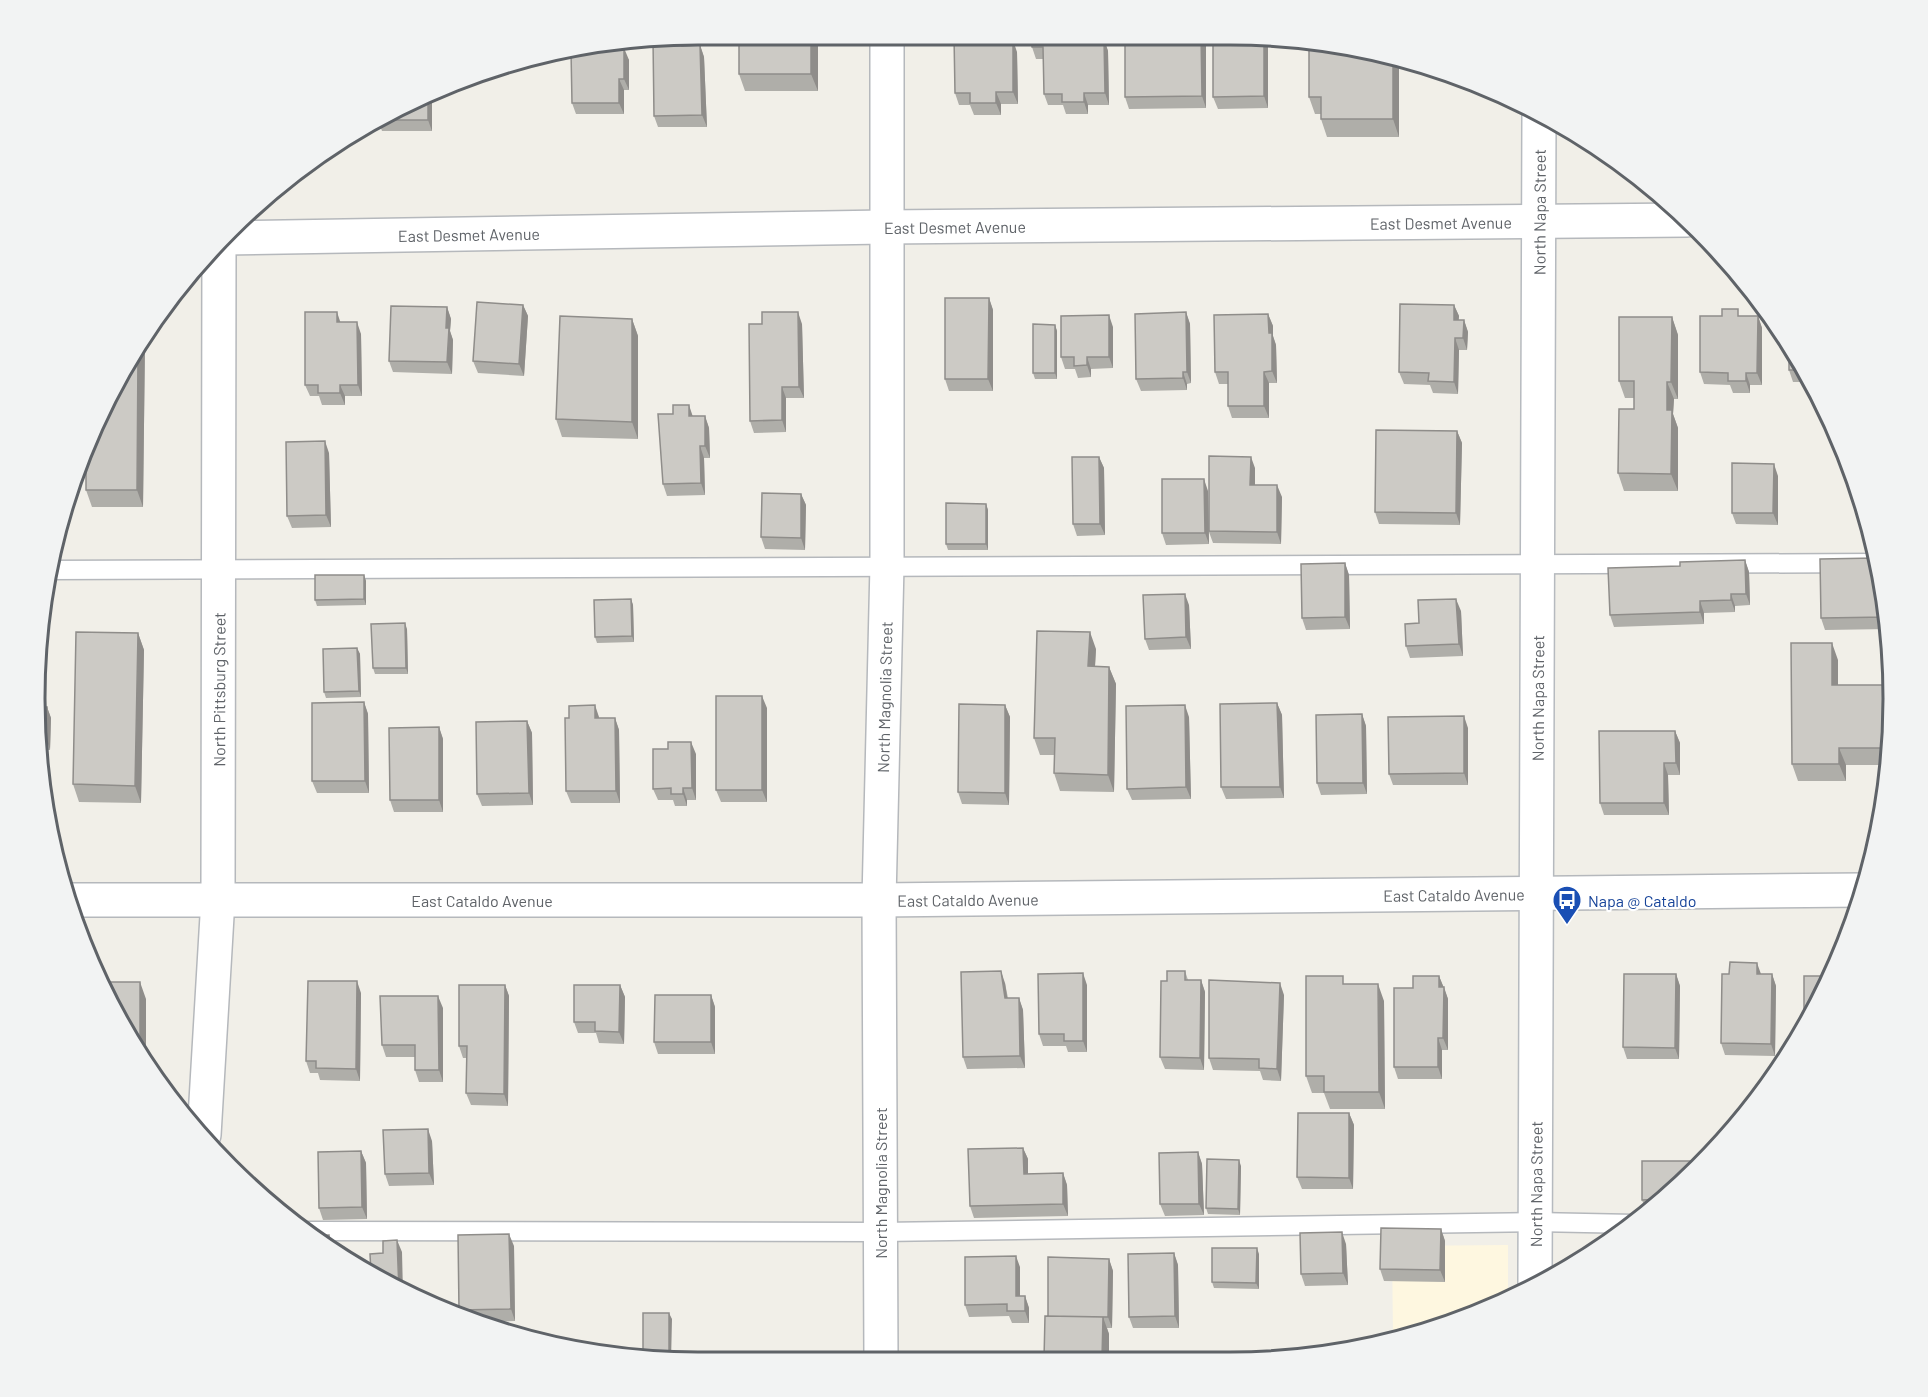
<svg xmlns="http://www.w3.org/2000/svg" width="1928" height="1397" viewBox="0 0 1928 1397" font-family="Barlow,sans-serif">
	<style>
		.commercial { fill: #fef7e0 }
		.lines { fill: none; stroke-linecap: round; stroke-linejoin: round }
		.lane-casing { stroke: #b5b8bc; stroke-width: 21 }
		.street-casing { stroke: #b5b8bc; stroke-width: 36 }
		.secondary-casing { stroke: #b6babf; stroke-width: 36 }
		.lane { stroke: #fff; stroke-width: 18 }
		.street { stroke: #fff; stroke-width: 33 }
		.secondary { stroke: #fff; stroke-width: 33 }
		.wall { fill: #afaea9 }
		.shaded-wall { fill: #8f8d8a }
		.building { fill: #cccac5; stroke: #8f8d8a; stroke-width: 1.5 }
		.labels { text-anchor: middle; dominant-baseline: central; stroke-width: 4.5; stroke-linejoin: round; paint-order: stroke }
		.street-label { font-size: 16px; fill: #5f6368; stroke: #fff }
		.transit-label { font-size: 16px; fill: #164399; stroke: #fff; text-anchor: start }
		.rim { fill: none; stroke: #5f6368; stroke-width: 3 }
	</style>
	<rect width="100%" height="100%" fill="#f1efe8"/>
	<!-- commercial -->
	<path class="commercial" d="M1508,1245v53l-24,14 -91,24 -1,-90z"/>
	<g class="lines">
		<!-- lane casing -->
		<g class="lane-casing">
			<path id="lane" d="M48,570l1829,-7
				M304,1231l577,1 654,-10 100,2"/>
		</g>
		<!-- street casing -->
		<g class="street-casing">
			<g id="street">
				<path id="s1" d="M225,238l660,-11 802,-7"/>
				<path id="s2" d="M71,900h808l984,-10"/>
				<path id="s3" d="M204,1135l14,-236 1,-656"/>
				<path id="s4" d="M881,1360l-2,-460 8,-335v-530"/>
			</g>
		</g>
		<!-- secondary casing -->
		<g class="secondary-casing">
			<g id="secondary">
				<path id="s5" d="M1535,1282l4,-1167"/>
			</g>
		</g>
		<!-- lane -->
		<use href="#lane" class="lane"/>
		<!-- street -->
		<use href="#street" class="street"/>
		<!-- secondary -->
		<use href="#secondary" class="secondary"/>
	</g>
	<!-- wall -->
	<path class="wall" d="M818,34v57h-73l-6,-17z
		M1031,34h65l1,5h7l4,12 1,54h-21v9h-22l-3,-9h-15l-4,-11 -1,-35h-7l-4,-12z
		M1206,34v74l-77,1 -4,-12z
		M1230,34l38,5v69l-50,1 -5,-12z
		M983,36l2,5 32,11 1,52h-17v11h-27l-4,-10h-11l-4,-12z
		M686,40v5h14l4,12 3,70h-49l-4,-11z
		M1309,45l90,12v80h-72l-6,-18v-5h-6l-6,-17z
		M620,48l9,12v30h-5v24h-48l-4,-11z
		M432,91v40h-50l-4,-11z
		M360,130v10h-18z
		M989,298l4,12v81h-44l-4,-12z
		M523,305l5,11 -4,60 -46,-3 -5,-12z
		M1454,305l5,11 -1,4h6l4,12 -1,18h-8l-1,44 -25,-1 -3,-8 -26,-1 -5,-12z
		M447,307l4,12 -1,12 3,9 -1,34 -59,-2 -4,-11z
		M1186,312l4,12 1,59 -4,1v6l-46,1 -5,-12z
		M1268,314l5,12v10l3,9 1,38h-8v35h-37l-4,-12v-22h-9l-4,-12z
		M1740,316h18l4,12v57h-12v8h-17l-3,-8 -26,-1 -4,-12z
		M1672,317l6,18v64h-4l-1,15 5,14v63h-54l-6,-18 16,-64v-11h-9l-6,-17z
		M632,319l6,17v103l-76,-2 -6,-18z
		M341,322l20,12 1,62h-17v9h-23l-3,-9h-9l-5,-11z
		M802,324l2,74h-18v34l-32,1 -4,-12z
		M1055,325l2,6v48h-22l-2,-6z
		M1113,327v41l-22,1v8l-13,1 -3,-9h-10l-4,-12z
		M145,342l-2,165h-51l-6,-17v-24h-6l23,-61z
		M1789,347l22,35h-18l-4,-12z
		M693,416h12l4,12 1,30h-6l1,37 -38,1 -4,-12z
		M1457,431l5,12 -2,82 -81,-1 -4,-12z
		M329,453l2,74 -39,1 -5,-12z
		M1099,457l5,11 1,67 -28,1 -4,-12z
		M1255,468v17l27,12 -1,47 -68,-1 -4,-11v12l-43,1 -4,-12 46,-42 1,35z
		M1778,476v49l-42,-1 -4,-11z
		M801,494l5,11 -1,45 -40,-1 -4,-12z
		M986,504l2,6v40h-40l-2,-6z
		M1876,558l12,71 -63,1 -4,-12z
		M1745,560l4,12 1,33 -15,1v6l-31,1v11l-90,3 -4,-12 70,-49z
		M1345,563l4,12 1,54 -44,1 -4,-12z
		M364,575l2,6v24l-49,1 -2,-6z
		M631,599l2,6 1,37 -37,1 -2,-6z
		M1189,605l2,44 -42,1 -4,-11z
		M1461,611l2,45 -53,2 -4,-12z
		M407,629l1,45h-33l-2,-6z
		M138,633l6,17 -3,153 -62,-1 -6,-18z
		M357,648l3,6 1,43 -35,1 -2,-6z
		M1096,649l-1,17 14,1 7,17 -2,108 -54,-1 -6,-18 1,-18h-15l-6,-17z
		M1838,660v25h53l-3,80h-42v16h-48l-6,-17z
		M364,702l4,12 1,79h-52l-5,-12z
		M1277,703l5,12 2,83 -58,1 -5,-12z
		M1005,705l5,12 -1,88 -47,-1 -4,-12z
		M40,707h7l4,11 -1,32h-4l-1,52z
		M767,708v94h-46l-5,-12z
		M1362,714l4,12 1,68 -46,1 -4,-12z
		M1189,717l2,82 -59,1 -5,-11z
		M599,718h16l4,12 1,73h-49l-5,-12z
		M527,721l5,12 1,72 -51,1 -5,-12z
		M439,727l4,12v73h-49l-4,-12z
		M1468,728v57h-75l-4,-11z
		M1675,731l5,12v32h-12l1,40h-65l-4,-12z
		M696,754v46h-9v6h-12l-2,-6h-15l-5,-11z
		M1185,971l3,9h13l4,12 -1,78 -39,-1 -5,-12 7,-76z
		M1676,974l4,12 -1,73h-52l-4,-12z
		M1761,974h11l4,12 -1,70 -50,-1 -4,-12z
		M1439,976l9,23v51h-6v29h-44l-4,-12 19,-79z
		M1005,983l3,15h11l4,12 2,58 -58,1 -4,-12z
		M1345,984l39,17 1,108h-55l-6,-16h-12l-6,-17z
		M505,985l4,11 -1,110 -37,-1 -5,-12 1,-35h-4l-4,-12z
		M620,985l5,12 -1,47 -25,-1 -3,-10h-18l-4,-11z
		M1087,985v67h-19l-2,-6h-23l-4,-12z
		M361,993l-1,88 -40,-1 -2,-7h-8l-4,-12z
		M711,995l4,12v47h-57l-4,-12z
		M1284,995l-3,86 -18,-1 -3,-9 -47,-1 -4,-12z
		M443,1008v74h-24l-4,-12v-13h-29l-4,-12z
		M1349,1113l5,12 -1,64h-51l-5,-12z
		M432,1141l2,44 -45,1 -4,-12z
		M1023,1148l5,11v15l35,-1 4,12 1,31 -94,2 -4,-12z
		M361,1151l5,12 1,56 -44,1 -4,-12z
		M1198,1152l4,12 2,51 -39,1 -5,-12z
		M1699,1161l1,2 -51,48h-3l-4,-11z
		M1241,1166l-1,49 -32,-1 -2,-6z
		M1441,1229l4,12v41l-61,-1 -4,-12z
		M1346,1244l2,41 -43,1 -4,-12z
		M514,1246l1,75 -37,1 -17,-7 -2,-5z
		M1174,1253l4,12 1,63h-46l-4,-11z
		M1259,1254v35l-45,-1 -2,-6z
		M1109,1259l4,12 -1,57h-5l2,6v24l-65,1 4,-43z
		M1020,1267v29h5l4,12v15h-17l-3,-7 -40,1 -4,-12z"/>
	<!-- shaded-wall -->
	<path class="shaded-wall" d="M811,34h7v57l-7,-17z
		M1201,34h5v74l-4,-12z
		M685,36l1,4v17l-4,-11v-9z
		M1104,39l4,12 1,54 -4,-12z
		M1264,39h4v69l-4,-12z
		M1013,40l4,12 1,52 -5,-12z
		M700,45l4,12 3,70 -5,-12z
		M624,48l5,12v30l-5,-11z
		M1393,56l6,1v80l-6,-18z
		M619,79l5,11v24l-5,-11z
		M432,91v40l-4,-11v-26z
		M996,92l5,12v11l-5,-12z
		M1084,93l4,12v9l-4,-12z
		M360,130v10l-3,-8z
		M989,298l4,12v81l-5,-12z
		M523,305l5,11 -4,60 -5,-12z
		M1454,305l5,11 -1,16 -4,-12z
		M447,307l4,12 -1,12 3,9 -1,34 -5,-12 -1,-34z
		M337,312l4,12 -4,-2z
		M798,312l4,12 2,74 -5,-11z
		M1186,312l4,12 1,59 -4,-11z
		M1268,314l5,12v10l3,9 1,38 -5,-12 -3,-38z
		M1109,315l4,12v41l-4,-11z
		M1758,316l4,12v57l-5,-12z
		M1672,317l6,18v64l-7,-17z
		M632,319l6,17v103l-6,-17z
		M1464,320l4,12 -1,18 -4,-12z
		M357,322l4,12 1,62 -4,-11z
		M1055,325l2,6v48l-2,-6z
		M1455,338l4,12 -1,44 -4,-12z
		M145,342l-2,165 -6,-17 1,-138z
		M1087,357l4,12v8l-4,-12z
		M1183,372l4,12v6l-4,-12z
		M1264,372l5,11v35l-5,-12z
		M1746,373l4,12v8l-4,-12z
		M1667,382l7,17 -1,15 5,14v63l-7,-17 -4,-64z
		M340,385l5,11v9l-5,-12z
		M782,387l4,11v34l-4,-12z
		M689,405l4,12 -4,-1z
		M705,416l4,12 1,30 -5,-12z
		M1457,431l5,12 -2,82 -4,-12z
		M325,441l4,12 2,74 -5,-12z
		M700,446l4,12 1,37 -4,-12z
		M1099,457l5,11 1,67 -5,-11z
		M1251,457l4,11v28l-5,-11z
		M1774,464l4,12v49l-5,-12z
		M1204,479l4,12 1,53 -4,-11z
		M1277,485l5,12 -1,47 -4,-12z
		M801,494l5,11 -1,45 -4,-12z
		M986,504l2,6v40l-2,-6z
		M1745,560l4,12 1,33 -4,-11z
		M1345,563l4,12 1,54 -5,-12z
		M364,575l2,6v24l-2,-6z
		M1185,594l4,11 2,44 -5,-12z
		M1731,594l4,12v6l-4,-12z
		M631,599l2,6 1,37 -2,-6z
		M1456,599l5,12 2,45 -4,-12z
		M1700,601l4,12v11l-4,-12z
		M405,623l2,6 1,45 -2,-6z
		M1090,632l6,17 -2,34 -6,-17z
		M138,633l6,17 -3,153 -6,-17z
		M1832,643l6,17v42l-6,-17z
		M357,648l3,6 1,43 -2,-6z
		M1109,667l7,17 -2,108 -6,-17z
		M762,696l5,12v94l-5,-12z
		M364,702l4,12 1,79 -4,-12z
		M1277,703l5,12 2,83 -4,-11z
		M595,705l4,12v13l-4,-12z
		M1005,705l5,12 -1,88 -4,-12z
		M1185,705l4,12 2,82 -5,-12z
		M47,707l4,11 -1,32 -4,-12z
		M1362,714l4,12 1,68 -4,-11z
		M1464,716l4,12v57l-4,-12z
		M615,718l4,12 1,73 -4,-12z
		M527,721l5,12 1,72 -4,-12z
		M439,727l4,12v73l-4,-12z
		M1675,731l5,12v32l-4,-12z
		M42,738l4,12 -1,52 -5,-16z
		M691,742l5,12v46l-4,-12z
		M1839,748l7,17v16l-7,-17z
		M1664,763l4,12 1,40 -5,-12z
		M683,788l4,12v6l-4,-12z
		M1757,963l4,11h-4z
		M1001,971l4,12 4,27 -4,-12z
		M1083,973l4,12v67l-4,-11z
		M1676,974l4,12 -1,73 -4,-11z
		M1772,974l4,12 -1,70 -4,-12z
		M1439,976l5,12 -5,-1z
		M1201,980l4,12 -1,78 -4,-12z
		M357,981l4,12 -1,88 -4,-12z
		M140,982l6,17v60l-6,-11z
		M1280,983l4,12 -3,86 -4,-12z
		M1378,984l6,17 1,108 -6,-17z
		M505,985l4,11 -1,110 -4,-12z
		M620,985l5,12 -1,47 -5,-12z
		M1444,987l4,12v51l-5,-12z
		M711,995l4,12v47l-4,-12z
		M438,996l5,12v74l-4,-12z
		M1019,998l4,12 2,58 -5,-12z
		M1438,1038l4,12v29l-4,-12z
		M1349,1113l5,12 -1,64 -4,-11z
		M428,1129l4,12 2,44 -5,-12z
		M1023,1148l5,11v26l-4,-11z
		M361,1151l5,12 1,56 -5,-12z
		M1198,1152l4,12 2,51 -5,-11z
		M1239,1160l2,6 -1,49 -2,-6z
		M1063,1173l4,12 1,31 -5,-12z
		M1441,1229l4,12v41l-5,-12z
		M1342,1232l4,12 2,41 -5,-12z
		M509,1234l5,12 1,75 -4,-12z
		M329,1235l4,12v3l-4,-3z
		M397,1240l5,12 1,41 -4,-3z
		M1257,1248l2,6v35l-3,-6z
		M1174,1253l4,12 1,63 -4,-12z
		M1016,1256l4,11v41l-4,-12z
		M1109,1259l4,12 -1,57 -4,-11z
		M1025,1296l4,12v15l-4,-12z
		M669,1313l3,6 -1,42h-2z
		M1103,1317l6,17v24h-7z"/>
	<!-- building -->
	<path class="building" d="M739,34h72v40h-72z
		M1031,34h63v5h10l1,54h-21v9h-22v-8h-18l-1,-47h-11z
		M1125,34h76l1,62 -77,1z
		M1213,34h17l34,5v57l-51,1z
		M954,36h29v5l30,-1v52h-17v11h-26v-10h-15z
		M682,37v9l18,-1 2,70 -48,1 -1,-76z
		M616,45v3h8v31h-5v24h-47l-1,-52z
		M1309,45l84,11v63h-72v-22h-12z
		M428,94v26h-48z
		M945,298h44l-1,81h-43z
		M477,302l46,3 -4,59 -46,-3z
		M1400,304l54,1v15h10l-1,18h-8l-1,44 -26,-1 1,-8 -30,-1z
		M391,306l56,1 -1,21h3l-2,34 -58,-1z
		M1722,309h16v7h20l-1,57h-11v8h-18v-8l-28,-1v-56h22z
		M305,312h32v10h20l1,63h-18v8h-22v-8h-13z
		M762,312h36l1,75h-17v33l-32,1 -1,-97h13z
		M1186,312l1,60h-4v6l-47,1 -1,-65z
		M1268,314l1,19h3v38l-8,1v34h-36v-34h-13l-1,-57z
		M1109,315v42h-22v8l-13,1v-9h-13v-41z
		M560,316l72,3v103l-76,-3z
		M1619,317h53l-1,65h-4v28h5l-1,64 -53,-1 1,-64h15v-28h-15z
		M1033,324l22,1v48h-22z
		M1789,347l15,23h-15z
		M138,352l-1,138h-51v-41l17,-44z
		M673,405h16v11h16v30h-5l1,37 -38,1 -5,-70h15z
		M1376,430l81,1 -1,82 -81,-1z
		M325,441l1,74 -39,1 -1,-74z
		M1209,456l42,1 -1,28h27v47l-68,-1z
		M1072,457h27l1,67h-27z
		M1732,463l42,1 -1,49h-41z
		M1162,479h42l1,54h-43z
		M762,493l39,1v44l-40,-1z
		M946,503l40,1v40h-40z
		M1876,558l10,59 -65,1 -1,-59z
		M1745,560l1,34h-15v6l-31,1v11l-90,3 -2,-47 72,-2v-4z
		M1345,563v54l-43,1 -1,-54z
		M315,575h49v24l-49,1z
		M1185,594l1,43 -41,2 -2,-44z
		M631,599l1,37 -37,1 -1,-37z
		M1456,599l3,45 -53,2 -1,-22 14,-1 -1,-23z
		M405,623l1,45h-33l-2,-44z
		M1037,631l53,1 -2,34 21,1 -1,108 -54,-2 1,-35h-21z
		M76,632l62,1 -3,153 -62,-2z
		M1791,643h41v42h59l-2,63h-50v16h-47z
		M357,648l2,43 -35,1 -1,-43z
		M716,696h46v94h-46z
		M364,702l1,79h-53v-78z
		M1277,703l3,84h-59l-1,-83z
		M959,704l46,1v88l-47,-1z
		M595,705v13h20l1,73h-50l-1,-73h4v-12z
		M1185,705l1,82 -59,2 -1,-83z
		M40,707h7l-1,31h-4l-2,48z
		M1362,714l1,69h-46l-1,-68z
		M1464,716v57l-75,1 -1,-57z
		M527,721l2,72 -52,1 -1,-72z
		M439,727v73h-49l-1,-72z
		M1599,731h76l1,32h-12v40h-64z
		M668,742h23l1,46h-9v6h-12v-6l-18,1v-40h15z
		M1730,962l27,1v11h15l-1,70 -50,-1 1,-69h7z
		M1001,971l4,27h14l1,58 -57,1 -2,-85z
		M1167,971h18v9h16l-1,78 -40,-1 1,-76h6z
		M1083,973v68h-19v-7h-25l-1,-60z
		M1624,974h52l-1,74 -52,-1z
		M1306,976h37v8h35l1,108h-55v-16h-18z
		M1413,976h26v11h5l-1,51h-5v29h-44v-79h19z
		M1804,976h25l-25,55z
		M1209,980l71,3 -3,86 -18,-1v-9l-50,-1z
		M308,981h49l-1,88 -40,-1v-7h-10z
		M102,982h38v66z
		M459,985h46l-1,109 -38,-1 1,-47h-8z
		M574,985h46l-1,47 -24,-1v-9h-21z
		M655,995h56v47h-57z
		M380,996h58l1,74h-24v-25h-33z
		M1298,1113h51v65l-52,-1z
		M428,1129l1,44 -44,1 -2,-44z
		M1023,1148l1,26 39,-1v31l-93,2 -2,-57z
		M361,1151l1,56 -43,1 -1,-56z
		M1198,1152l1,52h-39l-1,-51z
		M1207,1159l32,1 -1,49 -32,-1z
		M1642,1161h57v3l-38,35 -19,1z
		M1381,1228l60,1 -1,41 -60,-1z
		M1342,1232l1,41 -42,1 -1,-41z
		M509,1234l2,75 -52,1 -1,-75z
		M329,1235v12l-18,-11z
		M397,1240l2,50 -28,-17 -1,-19 13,-1v-12z
		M1212,1248h45l-1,35 -44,-1z
		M1174,1253l1,63 -46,1 -1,-63z
		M1016,1256v40h9v15h-18v-7l-42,1v-48z
		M1048,1257l61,2 -1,58 -60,-1z
		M643,1313h26v48h-14l-12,-2z
		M1045,1316l58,1 -1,41 -58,1z"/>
	<!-- icons -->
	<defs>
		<g id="bus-pin" transform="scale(1.5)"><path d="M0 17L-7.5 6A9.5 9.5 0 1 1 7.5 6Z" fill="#1a4fb4" stroke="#fff"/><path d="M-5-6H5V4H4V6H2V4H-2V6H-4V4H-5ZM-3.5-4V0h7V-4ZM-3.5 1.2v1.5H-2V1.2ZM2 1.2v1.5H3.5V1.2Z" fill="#fff"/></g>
	</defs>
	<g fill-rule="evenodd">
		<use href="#bus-pin" x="1567" y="900"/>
	</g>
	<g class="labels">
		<!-- street labels -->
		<g class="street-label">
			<text stroke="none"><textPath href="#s5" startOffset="1070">North Napa Street</textPath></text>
			<text stroke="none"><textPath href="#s1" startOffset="1216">East Desmet Avenue</textPath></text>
			<text stroke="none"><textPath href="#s1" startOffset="730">East Desmet Avenue</textPath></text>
			<text stroke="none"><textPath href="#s1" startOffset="244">East Desmet Avenue</textPath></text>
			<text stroke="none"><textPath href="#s3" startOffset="446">North Pittsburg Street</textPath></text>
			<text stroke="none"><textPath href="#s4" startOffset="663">North Magnolia Street</textPath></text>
			<text stroke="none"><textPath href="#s5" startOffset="584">North Napa Street</textPath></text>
			<text stroke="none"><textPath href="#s2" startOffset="1383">East Cataldo Avenue</textPath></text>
			<text stroke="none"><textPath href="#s2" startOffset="411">East Cataldo Avenue</textPath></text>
			<text stroke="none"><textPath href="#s2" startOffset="897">East Cataldo Avenue</textPath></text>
			<text transform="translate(880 1183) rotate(-90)">North Magnolia Street</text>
			<text stroke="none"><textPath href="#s5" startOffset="98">North Napa Street</textPath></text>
		</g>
		<!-- transit labels -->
		<g class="transit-label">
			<text x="1588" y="900">Napa @ Cataldo</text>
		</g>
	</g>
	<!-- crop -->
	<path d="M0 0H1928V1397H0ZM698 45H1230A653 653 0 0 1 1883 698V699A653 653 0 0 1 1230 1352H698A653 653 0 0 1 45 699V698A653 653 0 0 1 698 45Z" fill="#f2f3f3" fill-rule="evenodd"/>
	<path class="rim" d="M698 45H1230A653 653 0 0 1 1883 698V699A653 653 0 0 1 1230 1352H698A653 653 0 0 1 45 699V698A653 653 0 0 1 698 45Z"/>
</svg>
